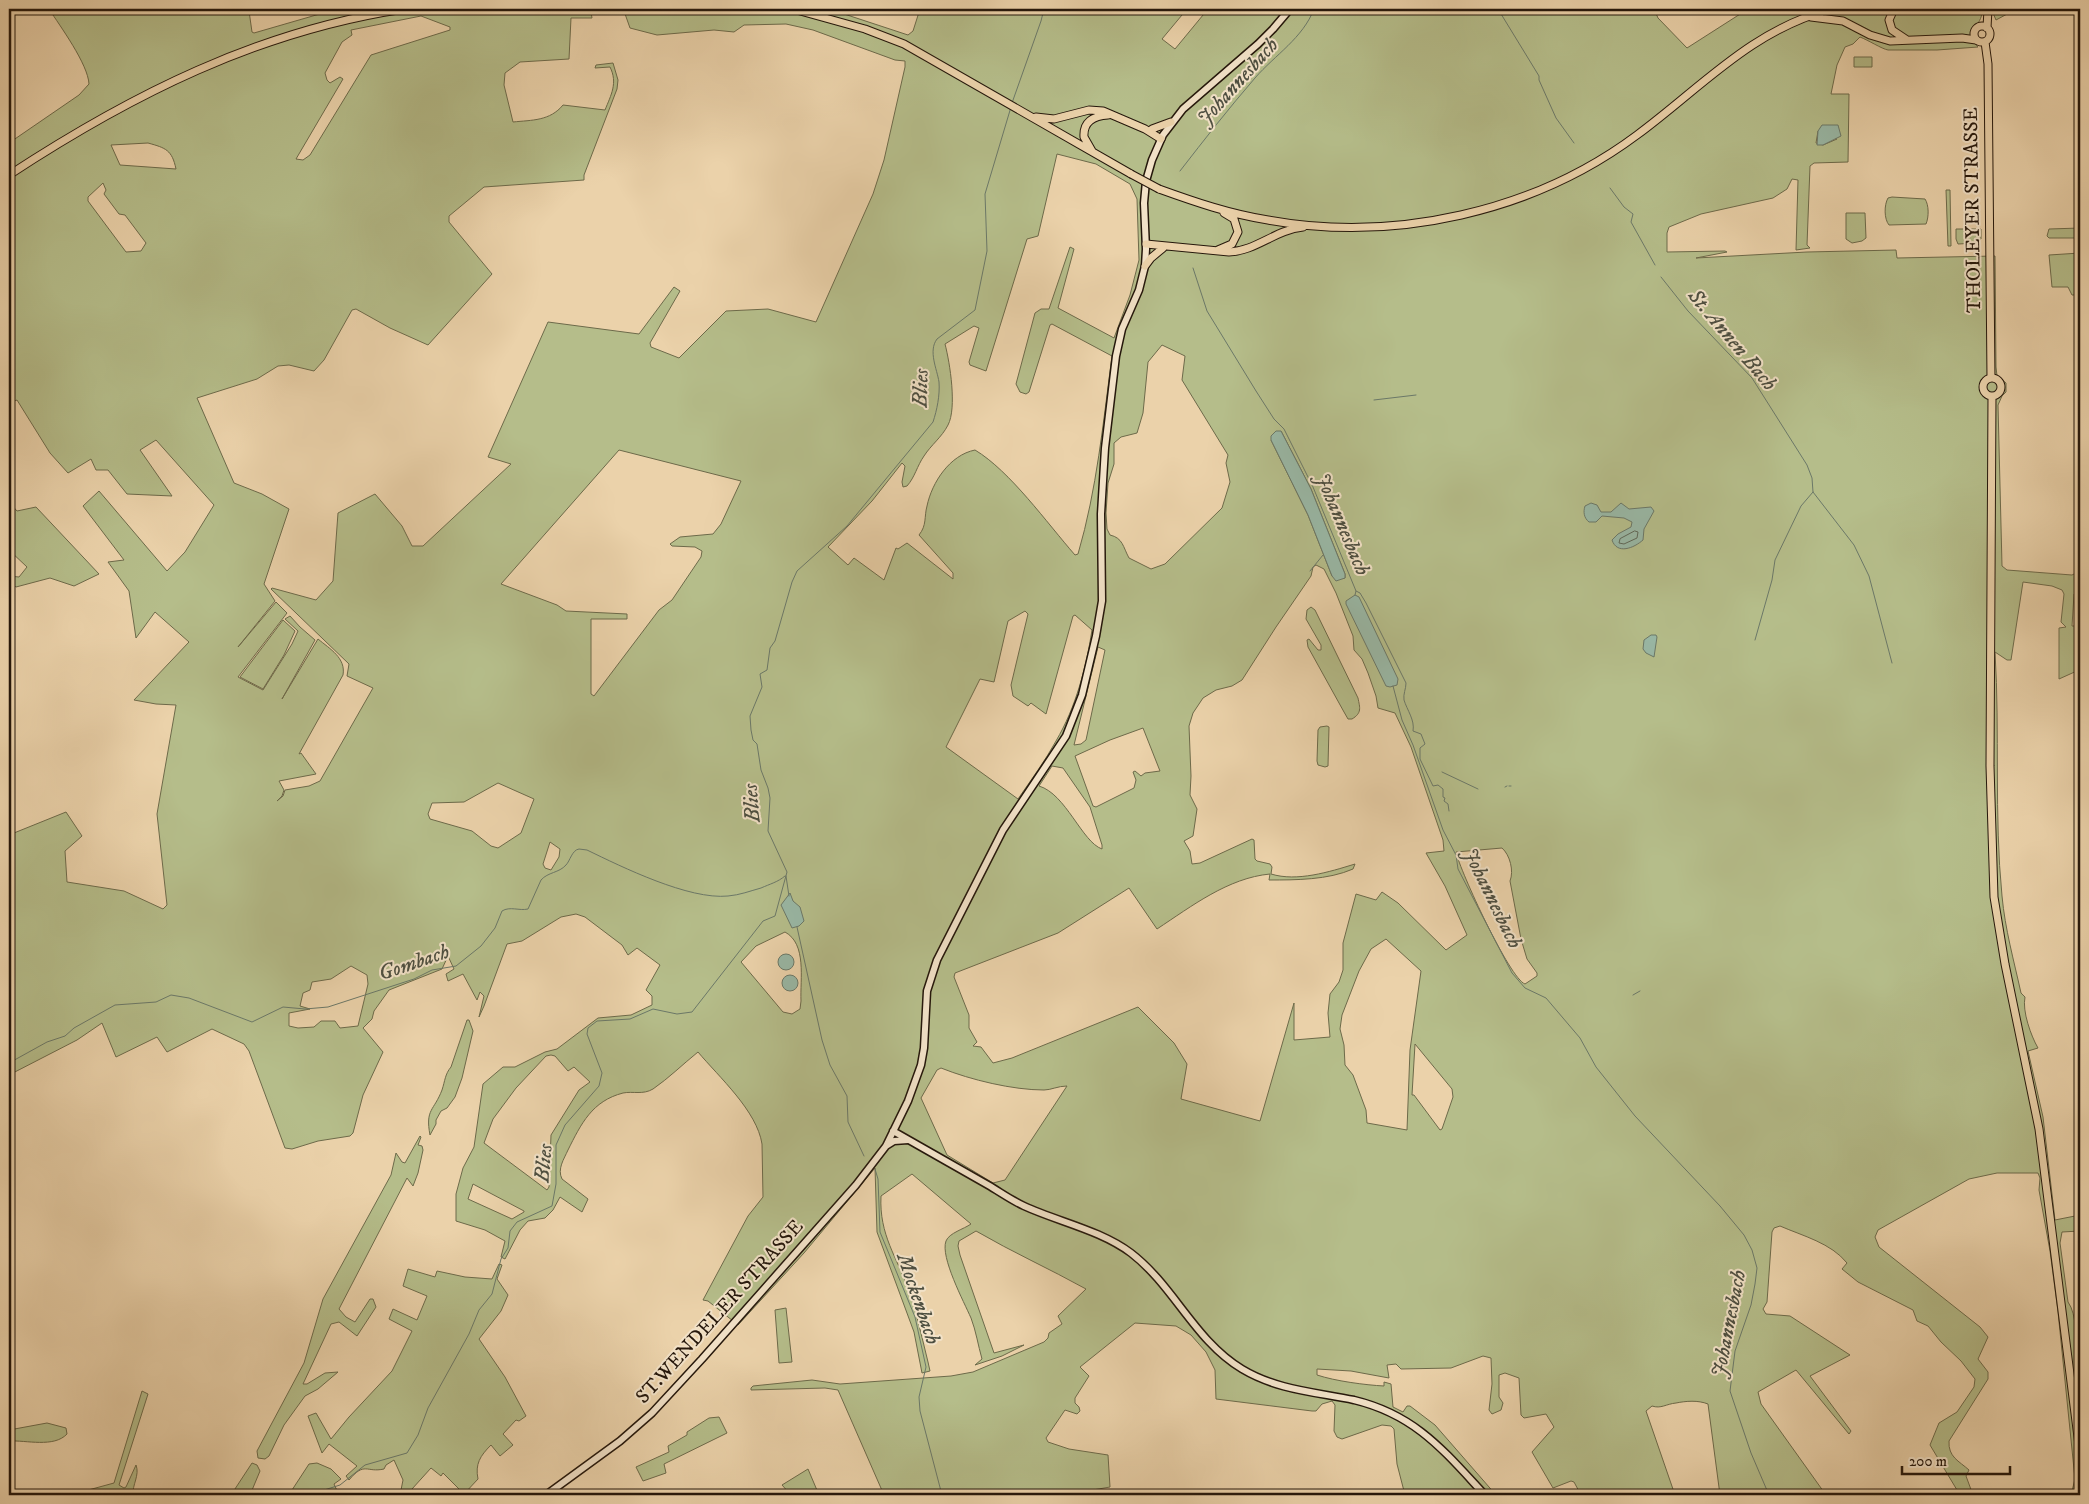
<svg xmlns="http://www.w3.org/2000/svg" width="2089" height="1504" viewBox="0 0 2089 1504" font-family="'IM FELL DW Pica',serif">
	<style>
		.green { fill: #b5bd8a; stroke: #6d6a4a; fill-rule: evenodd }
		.water { fill: #99b8a6; stroke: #6b7868 }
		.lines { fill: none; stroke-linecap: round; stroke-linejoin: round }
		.shore { stroke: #5f6858; stroke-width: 1 }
		.stream { stroke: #6b7868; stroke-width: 1 }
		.secondary-casing { stroke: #25170b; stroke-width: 9 }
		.primary-casing { stroke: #25170b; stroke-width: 9 }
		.trunk-casing { stroke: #25170b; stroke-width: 9 }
		.secondary { stroke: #f2e2c8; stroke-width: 6 }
		.primary { stroke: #ebd2aa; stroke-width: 7 }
		.trunk { stroke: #ebd2aa; stroke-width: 7 }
		.trunk-bridge-casing { stroke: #25170b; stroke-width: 9; stroke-linecap: butt }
		.trunk-bridge { stroke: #ebd2aa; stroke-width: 7 }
		.labels { text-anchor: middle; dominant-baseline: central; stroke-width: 4; stroke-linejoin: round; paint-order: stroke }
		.street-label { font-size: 20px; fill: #25170b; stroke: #f2e2c8 }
		.water-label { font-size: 21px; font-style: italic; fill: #4e4f41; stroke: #f2e2c8 }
	</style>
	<rect width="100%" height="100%" fill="#ebd2aa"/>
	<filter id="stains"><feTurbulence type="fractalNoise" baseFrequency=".004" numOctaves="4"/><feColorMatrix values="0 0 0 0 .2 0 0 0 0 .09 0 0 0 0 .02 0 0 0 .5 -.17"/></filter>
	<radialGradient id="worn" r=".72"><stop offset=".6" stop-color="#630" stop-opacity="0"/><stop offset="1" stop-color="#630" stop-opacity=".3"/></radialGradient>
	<!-- green -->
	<path class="green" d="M49,9h202l-2,2 3,21 2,1 76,-22v-2h499l79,26 5,-4 7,-22h267l-25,30 13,10 33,-40h446l4,9 29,30 61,-39h283l-22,4 -13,7 -3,-7h-11c-2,16 -20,17 -4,34l-41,3h-49c-6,-1 -20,-10 -28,-13l-7,7 -8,3 -8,18 -6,29h18l-1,68 -34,1 -4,3 -3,79 3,3 -14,2 2,-70 -6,-1 -5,10 -14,9 -72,16 -32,13 -2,6v19l58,-1 2,1 -31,6 111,-6 89,-2 1,8 98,-2 1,111 1,9 9,7v9l-4,4 -4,9 4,161 5,4 65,5 6,-3 -2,-45 4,-20v86l-6,1 -2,32h4l3,44 -20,9v-51l7,-1 -5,-5 3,-28 -2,-4 -10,-4 -29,-4 -12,78h-4l-12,-8c5,81 -1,163 7,244 3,33 12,65 19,97l4,4c-3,14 6,39 13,51l-10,3 15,66 12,103 25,-5v16l-18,1 -2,11 8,59c9,12 8,39 9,55 3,46 3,92 3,138h-9l4,-16 -17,-167 -8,-61 -11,-61 1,-12 -2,-5h-41l-28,6 -91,51 -3,7 4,10 101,80 8,10 -10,22 10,13v7l-39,62c-1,16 10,20 20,29l-3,6 7,19h-13l-30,-50 9,-22 18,-11 17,-25 1,-8 -14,-18 -20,-19 -13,-16 -11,-5 -4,-11 -55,-28 -16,-13 5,-6c-16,-20 -44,-27 -67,-37l-6,2 -2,4 -5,70 -4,7 3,5 24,2 60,39 -40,21 41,55 -2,3 -53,-64 -38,22 3,12 65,91h-106l-12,-91c-10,-4 -22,-3 -32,-1 -10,1 -15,6 -24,3l-6,5 29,84h-94l-7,-13 -3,-1 -18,7 -21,-36 22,-25 -8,-13 -22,4 -3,-3 -2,-37 -14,-5 -6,2v22l4,6 -2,7 -9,4 -3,-4 3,-26 -1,-26 -8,-2 -32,12 -50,1 -5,-5 -9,1 2,13 -38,-7 -34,-2v6c18,6 48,10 67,11v-4l7,2 2,23 10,5 4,-6h3l25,19 61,70h-91l-8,-31 -3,-35 -3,-3 -9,-1 -40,14 -5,-2 -3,-6 1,-26 -3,-4 -10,3 -6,7h-4l-96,-12 -1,-29 -9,-18 -15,-17 -15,-9 -41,-3 -55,44 9,9 -14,22v5l4,4 1,4 -3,3 -12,-4 -19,28 2,4 21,7 39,6 2,32 -46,8h-157l-1,-2 -22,2 -46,-105 -13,-2 -74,2v-2l2,-2 59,-6 28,4 111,-8 22,-4 71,-30 4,-4 1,-5 13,-9 -4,-8 28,-27c-36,-20 -74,-37 -110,-58l-17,10 -1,5 2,9 34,98 30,-8 -22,11 -27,9 7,-6c-4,-14 -6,-28 -11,-41 -7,-16 -31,-61 -25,-77 3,-8 18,-12 25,-17l-59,-50 -31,22c-2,39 16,61 28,95 8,23 13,47 19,71l2,9 -8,2 -8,-41 -37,-100 -2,-64 -71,85 -66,72 -30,-24 -5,-1 45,-84 15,-19 -1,-53c-5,-33 -43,-67 -64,-92 -15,12 -29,26 -45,37 -10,6 -20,2 -30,4 -31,8 -42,31 -55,57 -4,9 -11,19 -6,29l26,20 -6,13 -22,-15 -7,13 -8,8 -17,3 -8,9 -15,29 -4,-2 4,-16 -20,-11 -29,-9v-27l7,-26 11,-21 9,-63 20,-17h12l30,-15 12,-3 41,-31 33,-3 21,-10v-9l-6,-6 14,-25 -23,-17 -9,7 -6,-10 -37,-28 -9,-3 -15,3 -39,24 -15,3 -23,62 -5,11 5,-21 -4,-4 -3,8 -14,-26 -15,7 -2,-7 8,-5 -6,-13 -6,13 -53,21 -15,21 -2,8 -9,9 20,24 -20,43 -10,38 -3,3 -32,5 -26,8 -7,-1 -36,-97 -5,-7 -32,-15 -45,23 -10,-15 -41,20 -14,-34 -25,17 -68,35v-240l57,-23 16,24 -17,15 2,31 57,9 39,18 4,-4 -10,-91 19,-109 -20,-1 -22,-4 55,-58 -34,-30 -19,26 -7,-47 -21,-29 16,-2 -41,-54 16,-15 68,80 18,-19 29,-47 -58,-65 -16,10 32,46 -45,-2 -19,-24h-12l-5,-11 -23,14 -18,-20 -33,-53 -8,3v-260l70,-48 10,-11c-1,-20 -29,-58 -40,-75zM601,9l23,2 6,17 27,7 57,-5 20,2 10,-7 42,-1 27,6 82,30 10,1v6l-21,93 -11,34 -57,128 -48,-13 -42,2 -47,47 -28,-11 -1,-4 30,-52 -6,-4 -35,47 -91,-12 -60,135 23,7 -88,82h-11l-10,-20 -27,-32 -37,19 -5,68 -17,19 -44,-12 -1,1 78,75 -2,12 26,12 -53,93 -11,5 -24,4 -2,6 -6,5 5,-5 2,-6 -5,-9 37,-7 -15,-21 -2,1 44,-79c3,-17 -13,-26 -25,-36l-36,60 33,-59 -15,-13 -10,-11 -5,3 13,12 -6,13 -29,46 -25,-13 49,-64 -11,-11 -38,45 37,-46 -11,-17 25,-75 -27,-15 -28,-11 -37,-85 60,-19 21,-13 11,-1 25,6 10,-11 28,-50 4,-1 34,19 38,17 64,-71 -43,-52v-6l35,-29 100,-7v-5l33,-86 1,-9 -5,-17 -17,2 -1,3 15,-1c8,16 1,28 -5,43l-42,-5c-13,16 -31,15 -50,17l-9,-37 1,-12 15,-11 49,-3 2,-41h21l-1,-6zM421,16l29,11v3l-79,25 -61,100 -7,5 -7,-1 47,-80 -3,-2 -10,6 -3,-3 -2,-7 17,-31 10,-7 -1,-5zM1818,131l19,8 -14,6 -7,-2zM148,143c18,5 24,7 28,26l-56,-4 -9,-20zM1057,154l39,10 34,20 7,15 2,61 -9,35 -16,43 -56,-30 16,-59 -4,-2 -21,62h-8l-6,4 -19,71 4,8 6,2 3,-2 21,-67 2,-1 60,32c-9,67 -15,133 -34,198l-3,1c-28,-32 -65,-84 -100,-105 -25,5 -43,32 -48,56 -3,11 0,19 -8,29l34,38v6l-46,-36 -9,6 -2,-1 -12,32 -30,-22 -6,7 -20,-18 44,-46 30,-38 3,3 -3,16 1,5 4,-1c8,-9 10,-20 17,-30 7,-11 18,-19 24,-31 9,-17 2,-62 -3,-81l29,-18 5,2 -10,34 1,3 16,6 41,-132 11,-3zM103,183l3,7 -2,4 15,20 6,1 21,28 -5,8 -15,1 -38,-51v-4zM1162,345l23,11 -3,24 46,75 -2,8 4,19 -8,26 -57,56 -14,5 -22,-11c-6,-11 -6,-20 -19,-23l-3,-6 -1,-16 2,-30 6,-19v-21l7,-6 16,-4 6,-20 5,-51zM1281,431l30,58 34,85v4l-13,-2 -24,-61 -37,-75zM619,450l122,31 -20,43 -8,10 -33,3 -10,7 2,2 23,1 7,4 -1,6 -29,43 -13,10 -65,86 -3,-2v-75h36v-5l-61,-3 -9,-6 -56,-21zM1316,565l8,4 12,24 17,43 1,14 8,9 6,14 8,23 2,12 17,5 16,34 32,93 1,11 -18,2 19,33 22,49 -21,15 -48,-47 -16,-11 -6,8 -20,-6 -13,49v27l-4,12 -9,12 -2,19 2,24 -36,3v-37l-34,118 -79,-22 6,-35 -13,-21 -36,-36 -126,51 -19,5 -12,-16 -8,-1 4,-4 -8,-14v-13l-15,-38 1,-4 103,-40 71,-45 28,41c35,-23 71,-51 113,-55l-1,6c27,0 59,0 84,-11l2,-5c-26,8 -58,18 -84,10l1,-7 -2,-3 -13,-3 -2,-2 -1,-19 -2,-1 -52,24 -8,1 -2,-13 -6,-10 9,-5 4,-27 -7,-14 1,-19 -2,-50 4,-13 10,-15 13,-8 16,-4 10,-6 34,-53 35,-51 2,-9zM1025,611l3,3 -17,71 2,11 15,10 3,-3 15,11 27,-98 2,-1 17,15c-6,38 -16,77 -36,111 -11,20 -25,39 -38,58l-72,-52 34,-68 14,3 14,-61zM1098,647l7,3 -19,90 -5,4 -7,1zM1143,728l17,43 -15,2 -4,3 -6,-5 -2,1 3,8 -2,8 -38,19 -3,-1 -18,-50 35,-16zM1052,766l11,2 27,39 12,38v4c-20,-7 -36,-55 -63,-63zM498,783l36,16 -13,34 -23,15 -7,-2 -19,-15 -42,-12 -2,-5 4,-11 32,-1zM550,842l10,7 -1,8 -8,13 -6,-2 -2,-4zM1502,848c8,7 12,23 8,33l11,58 6,20 10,14v3l-12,8c-15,-5 -65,-113 -69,-132zM785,932c22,12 15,47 16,69l-1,8 -8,5 -9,-2 -42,-50 15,-16zM1386,939l35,32 -11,79 -3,80 -40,-7 -1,-13 -13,-35 -8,-10 -1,-20 -4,-16 2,-14 17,-44 12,-22zM351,966l16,9 1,9 -10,42 -18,2 -5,-7h-14l-7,6 -16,1 -9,-2v-13l21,-4 -10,-3 3,-13 7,-3 2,-8 19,-3zM1415,1044l37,45 1,8 -11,32 -2,1 -26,-35h-2zM551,1055l4,1 13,15 6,-4 16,15 -11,8 -28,45 -2,52 -2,3 -63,-47 9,-24 23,-31 30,-32zM941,1068c30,12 72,22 103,22 7,0 14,-4 23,-4l-62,94 -12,3 -46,-28 -26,-57 16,-28zM473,1184l51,27v1l-12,7 -44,-20z
		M1854,57h18v10h-18z
		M1946,190h4l1,56h-3z
		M1892,197l33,2c4,6 4,18 1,25l-37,1c-5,-6 -5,-20 -1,-27z
		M1846,213h19l1,25 -4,3 -10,2 -6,-4z
		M2080,228v9l-3,1h-28l-2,-2 2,-7z
		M1956,229h25v10l-4,4 -19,1 -2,-5z
		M2080,253v37h-3v5h-5l-4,-8h-16l-3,-32z
		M9,502l8,9 19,-4 63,67 -25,12 -24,-8 -34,9 -7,-5v-6l10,1 8,-10 -18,-17z
		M1311,607l4,3 43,88c2,10 4,15 -6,21h-4l-4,-7 -36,-65 -1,-7 2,-1 9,11h3v-5l-15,-26 1,-9z
		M283,620l12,11 -11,24 -21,34 -23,-12z
		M1327,726l2,1 -1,39 -3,1 -7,-2 -1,-4 1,-31 2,-3z
		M467,1020h2l4,11 -11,47 -7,19 -8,11 -6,3 -5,9v4l-6,11c-5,-26 4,-24 12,-45 3,-9 3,-16 9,-23z
		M420,1136l1,1 -3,8 4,1 1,4 -5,23 -5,13 -6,-8 -68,131 7,8 9,5 15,-23h3l3,8 -19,29 -18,-14 -8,2 -28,60h4l18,-11 13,-1 -20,17 -13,7 -21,29 -15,31 -4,3 -7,-1 -1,-7 47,-88 19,-64 68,-124 5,-22 6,9 3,1z
		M499,1264l3,1 -5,14 11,16 -7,16 -22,28 26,38 21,39 -7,5 -3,-1 -13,14 10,11 -13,11 -9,-11c-11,11 -16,19 -13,34l-14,15 -21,-21 -2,3 -10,-8 -19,21 6,6h-12l-5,-5 2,-10 -9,-20 -8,5 -2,4c-18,4 -19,-8 -35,11l-3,-4 11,-10 -28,-22 -7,9 -14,-37 8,-3 15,26 18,-22 43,-46 20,-40 -23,-12 4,-10 24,11 10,-24 -24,-10 5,-17 27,8 2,-6 28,6 27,2z
		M786,1308l6,54 -13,1 -4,-53z
		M142,1391l6,3 -29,91 5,3 2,-1 10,-22c4,10 -4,20 -3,30h-52v-3l33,-9z
		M719,1417l8,16 -63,31 2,9 -23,8 -7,-14 33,-15 -1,-6 19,-11v-3l22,-14z
		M47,1423l19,5 1,6c-13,14 -41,6 -58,7v-11z
		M252,1463l5,2 3,6 -10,24h-19z
		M317,1463l14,6 10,10 -7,5 5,11h-53l6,-5 17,-26z
		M808,1469l11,26h-28l-9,-10z"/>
	<!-- water -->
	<path class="water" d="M1822,125h16l3,11 -18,9h-6l1,-14z
		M1276,431h5l30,58 34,85v4l-9,3 -4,-5 -24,-61 -37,-75v-4z
		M1591,503l6,2 4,7h10l10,-9 8,6 22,-2 3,4 -10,18 -1,11c-9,8 -26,15 -31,0l6,-6 13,-7 1,-5 -8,-4 -22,-2 -6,6h-7c-5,-4 -6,-10 -4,-16z
		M1355,595l4,2 39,82 -1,6 -7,2 -4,-1 -40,-82v-3z
		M1651,635h5l1,2 -3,20 -8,-4 -3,-4 1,-9z
		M790,893l3,8 7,6 4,14 -5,5 -7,2 -11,-23z
		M778 962a8 8 0 1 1 16 0a8 8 0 1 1-16 0Z
		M782 983a8 8 0 1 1 16 0a8 8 0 1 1-16 0Z"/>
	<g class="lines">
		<!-- shore -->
		<path class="shore" d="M1635,531l3,1 -1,6 -13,6 -5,-1 1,-4z"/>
		<!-- stream -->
		<path class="stream" d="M642,9l14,3 10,-2
			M1498,9l41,67v4l17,38 18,25
			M566,11l23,-1
			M1012,103l29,-82 3,-12
			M1180,171c24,-31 49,-63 75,-93 20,-23 48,-40 59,-69
			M1610,188l14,19 9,7 -2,8 24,43
			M1193,268l14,43 49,80 18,28 10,10 29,58 43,104 -1,4
			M1661,277l27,34 64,67 55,87 5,13 1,14 41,53 15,31 23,87
			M1374,400l42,-5
			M1310,571l13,-16
			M1356,591l4,2 6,10 40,80c0,6 -3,11 -2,17 3,10 11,20 9,31l8,3 4,10 -5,4v11l13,27 5,-1 5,4v8l2,1 -1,3 4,3 1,7
			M1755,640l17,-60 3,-20 26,-54 12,-14
			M1393,686l9,34 11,25 30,85 13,25 2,14 54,104 13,15 21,10 34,40 16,29 39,49 85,90 24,29 8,15 5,18 -2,16 -4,21 -16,46 -5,40 21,62 18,42
			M1442,772l36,17
			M1509,786h2
			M1505,787l2,-1
			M786,876l3,20
			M797,927l25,113 8,25 17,31 1,26 16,34
			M1633,995l7,-4
			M9,1063l38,-21 18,-6 9,-8 41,-23 41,-3 15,-7 18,3 63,24 31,-15 22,2 23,-2 86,-28 18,-9 24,-4 25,-20 14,-18 7,-17c8,-5 17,0 26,-2l13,-29c7,-8 18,-7 25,-15 4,-4 6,-15 13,-16 3,0 5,1 8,1 35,17 102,50 141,46 12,-1 22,-5 33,-8 9,-4 17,-6 24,-12
			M875,1169l3,10 2,53 35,85 11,50 -7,30 1,14 22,84
			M316,1495l5,-4 19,-6 25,-20 42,-12 11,-18 10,-27 41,-74 10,-24 13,-16 9,-35 7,-11 2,-17 7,-9 35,-16 4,-22v-39l9,-20 34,-39 3,-13 -15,-39 1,-6 9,-7 33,-2 23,-10 24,5 15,-2 71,-91 12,-5 12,-44 -19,-41 2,-33 -2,-10 -7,-18 -4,-26 -4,-4 -2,-10 -1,-14 12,-29 -2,-13 7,-4 3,-22 5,-7 17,-59 5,-11 50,-45 86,-104c4,-12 7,-27 6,-40 -2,-13 -11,-31 -2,-43l38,-29 12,-59 -2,-57 26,-87"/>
		<!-- secondary casing -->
		<g class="secondary-casing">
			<path id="secondary" d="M893,1131c32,18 63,36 95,54 12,7 23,15 36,21 35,16 76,24 107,47 43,33 64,88 111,116 35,21 73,23 112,31 62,15 90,51 131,95
				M886,1146l8,-5 14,-1
				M546,1495l74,-54 32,-28 50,-54 154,-174 30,-39 22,-45 13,-36 3,-17 3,-57 10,-31 66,-130 63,-94 16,-41 14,-59 6,-35 -1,-87 4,-66 11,-92 6,-27 17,-39 6,-24 1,-17 -2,-46 2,-22 6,-21 11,-25 20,-26 75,-65 15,-15 17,-20"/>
		</g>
		<!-- primary casing -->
		<g class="primary-casing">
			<path id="primary" d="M1974 34a8 8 0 1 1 16 0a8 8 0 1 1-16 0Z
				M1987,28l1,-19
				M1985,42l3,22 3,314
				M1983 387a9 9 0 1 1 18 0a9 9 0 1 1-18 0Z
				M1992,396l-2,370 4,131 11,67 34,165 41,324"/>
		</g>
		<!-- trunk casing -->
		<g class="trunk-casing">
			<path id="trunk" d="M793,9l72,20 39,15 227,130
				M1894,9l-5,11 3,10 15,10
				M1811,17l32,4 27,14 20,6 72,-3 14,2
				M1036,117l18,2 35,-9 14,1 42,18 16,10
				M1152,129l19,-7
				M1092,151l-8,-14c-1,-15 9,-21 24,-22
				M9,175c122,-80 249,-144 395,-166
				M1159,189c36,13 71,25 109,31 126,23 266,-8 369,-85 65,-48 113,-104 194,-126
				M1146,244l83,8c27,-1 46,-22 74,-25
				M1218,250l14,-6 6,-12 -4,-13 -10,-6
				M1145,266l6,-8 12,-10"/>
		</g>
		<!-- secondary -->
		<use href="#secondary" class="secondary"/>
		<!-- primary -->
		<use href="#primary" class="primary"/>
		<!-- trunk -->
		<use href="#trunk" class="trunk"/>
		<!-- trunk-bridge casing -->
		<g class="trunk-bridge-casing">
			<path id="trunk-bridge" d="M1131,174l28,15"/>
		</g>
		<!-- trunk-bridge -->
		<use href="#trunk-bridge" class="trunk-bridge"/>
	</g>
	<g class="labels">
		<!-- street labels -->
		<g class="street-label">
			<text transform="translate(1973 210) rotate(-91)">THOLEYER STRASSE</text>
			<text transform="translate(720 1312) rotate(-48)">ST.WENDELER STRASSE</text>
		</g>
		<!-- water labels -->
		<g class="water-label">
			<text transform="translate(1238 82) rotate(-48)">Johannesbach</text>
			<text transform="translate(1732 340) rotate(50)">St. Annen Bach</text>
			<text transform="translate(921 388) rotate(-88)">Blies</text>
			<text transform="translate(1342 524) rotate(67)">Johannesbach</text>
			<text transform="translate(752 803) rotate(-94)">Blies</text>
			<text transform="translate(1492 898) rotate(64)">Johannesbach</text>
			<text transform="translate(414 963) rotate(-19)">Gombach</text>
			<text transform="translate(544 1163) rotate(-84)">Blies</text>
			<text transform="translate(918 1299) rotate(71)">Mockenbach</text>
			<text transform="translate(1729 1324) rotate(-79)">Johannesbach</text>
		</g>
	</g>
	<!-- margin -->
	<rect width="2089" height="1504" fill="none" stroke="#ebd2aa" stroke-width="30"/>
	<rect x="10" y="10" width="2069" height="1484" fill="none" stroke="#25170b" stroke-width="2.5"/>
	<rect x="15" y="15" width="2059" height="1474" fill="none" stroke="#25170b"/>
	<!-- scale -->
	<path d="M1902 1466v8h108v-8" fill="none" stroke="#25170b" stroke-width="2.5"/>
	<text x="1909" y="1466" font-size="15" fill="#25170b" stroke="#f2e2c8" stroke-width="4" paint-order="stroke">200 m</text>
	<rect width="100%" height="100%" filter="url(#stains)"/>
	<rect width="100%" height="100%" fill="url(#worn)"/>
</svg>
